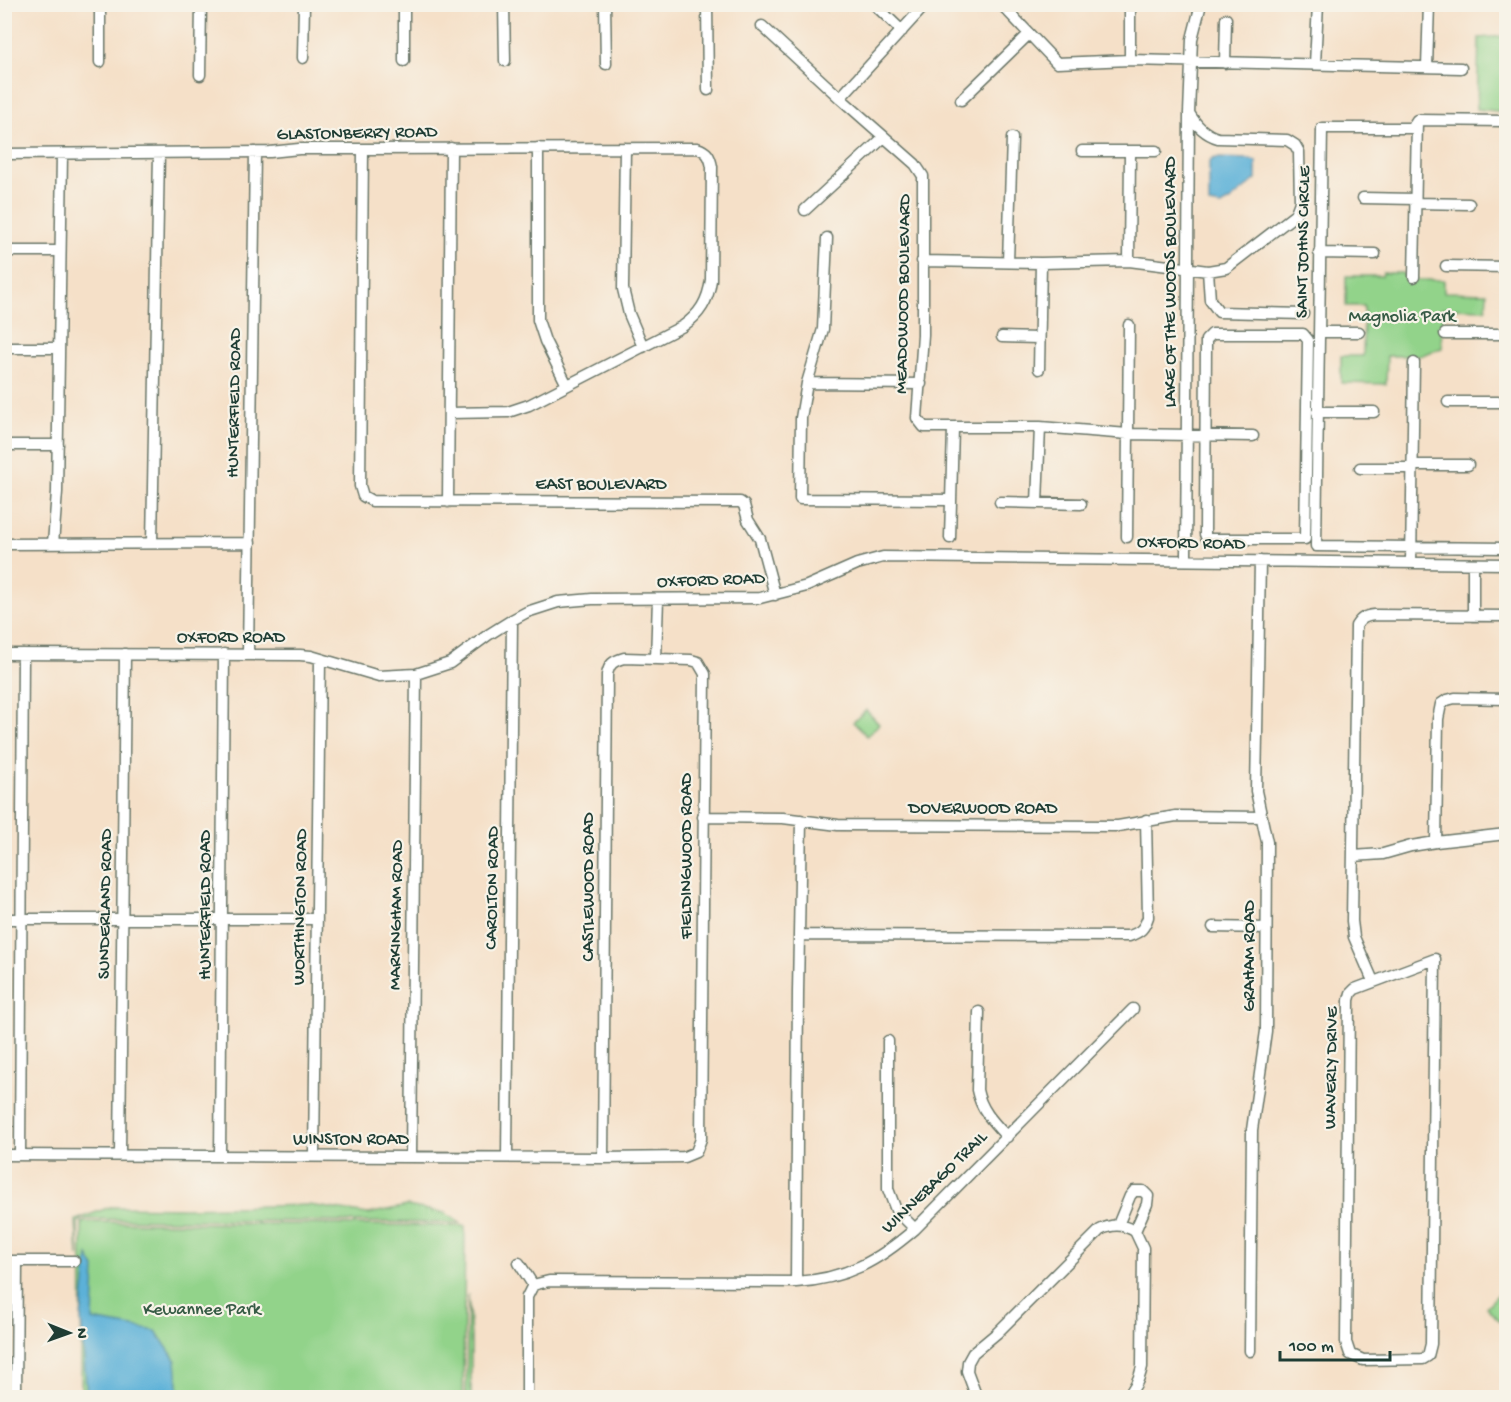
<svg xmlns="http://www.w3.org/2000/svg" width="1511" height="1402" viewBox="0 0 1511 1402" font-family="'Gochi Hand',sans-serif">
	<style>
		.green { fill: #92d38a; stroke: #58885f; stroke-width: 1.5 }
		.water { fill: #5bb1d8; stroke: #3d7786; stroke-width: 1.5 }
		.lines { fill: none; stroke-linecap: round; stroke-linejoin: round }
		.minor-casing { stroke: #6a7668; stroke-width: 13 }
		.minor { stroke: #fff; stroke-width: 10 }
		.labels { text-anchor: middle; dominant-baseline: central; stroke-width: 4.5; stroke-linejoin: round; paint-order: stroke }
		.street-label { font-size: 18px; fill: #1f3d34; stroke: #f7f3e8 }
		.park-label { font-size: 18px; fill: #365b45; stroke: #f7f3e8 }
	</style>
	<rect width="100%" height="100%" fill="#f7f3e8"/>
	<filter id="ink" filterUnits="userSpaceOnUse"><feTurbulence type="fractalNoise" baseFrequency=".0167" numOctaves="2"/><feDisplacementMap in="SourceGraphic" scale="12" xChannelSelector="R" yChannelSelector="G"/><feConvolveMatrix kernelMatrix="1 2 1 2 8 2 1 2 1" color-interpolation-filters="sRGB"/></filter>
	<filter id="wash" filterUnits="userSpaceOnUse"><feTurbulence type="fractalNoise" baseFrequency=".008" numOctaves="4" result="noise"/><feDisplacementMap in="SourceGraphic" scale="24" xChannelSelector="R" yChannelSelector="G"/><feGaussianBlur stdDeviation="1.35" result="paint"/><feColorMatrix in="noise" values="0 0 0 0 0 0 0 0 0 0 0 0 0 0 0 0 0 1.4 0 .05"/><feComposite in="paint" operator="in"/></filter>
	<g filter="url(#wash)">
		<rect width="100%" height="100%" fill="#f5e0c8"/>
		<!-- green -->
		<path class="green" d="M1506,36v76l-29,-3 2,-71z
			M1383,273h19l7,7h35v12l43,1 -1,16 -43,-1 -1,40 -23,8h-32l-1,28 -45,-1v-27h22l1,-50h-18v-30h36z
			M866,710l13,14 -12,12 -14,-14z
			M309,1205l59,9 39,-8 38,7 15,10 -378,-4 -4,3v35l-2,-37 34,-13 76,1z
			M82,1222l383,4 -2,171 -382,1z
			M1506,1286v41l-20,-20z
			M468,1294l3,43v61l-5,-1z"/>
		<!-- water -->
		<path class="water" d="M1217,158l33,1 6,2v18l-25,21 -10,6 -12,-2v-41l3,-4z
			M88,1256l7,12 -2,52 63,11 20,30 3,36h-92l-6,-79z"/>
	</g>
	<g filter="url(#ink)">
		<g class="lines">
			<!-- minor casing -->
			<g class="minor-casing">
				<path id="minor" d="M100,4v58
					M404,4v57
					M504,4l1,57
					M605,4l1,60
					M707,4l1,86
					M874,4l28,27
					M1001,4l56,59 73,-3 331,8
					M762,26l78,72 75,66 8,12v159l-6,83 7,9h116l88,7 125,2
					M303,58l1,-54
					M1130,60v-56
					M1225,63l1,-44
					M1315,64l3,-60
					M1427,67l2,-63
					M200,75l1,-71
					M840,98l86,-94
					M961,100l68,-66
					M1417,120l-5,8h-90l-6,418 190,2
					M1417,120l89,1
					M538,148v172l7,21 22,44
					M625,148l-2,141 6,25 14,33
					M363,149l-3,337 3,10 9,5 368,1 4,3 4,15 12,19 15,56
					M1082,151h74
					M4,154l266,-2 29,-3h64l334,-1c10,3 13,8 15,19l-1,113c-3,21 -11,34 -28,46l-154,79 -21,7 -59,1
					M1363,198l52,1
					M1415,203l54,1
					M805,210l79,-73
					M827,238l-4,91 -16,54 -6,35 -1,81 150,1
					M4,251h56
					M1319,253l56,1
					M922,261l119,2 88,-2 79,10 18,-3 69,-53 5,-13 -1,-50 -4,-7 -8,-5 -69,-2c-14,-4 -22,-13 -29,-25
					M1129,261l1,-108
					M1008,262l4,-124
					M1446,266l60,1
					M1208,271l2,29 9,12 84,2
					M1414,277l3,-156
					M1319,332h40
					M1212,334h91l5,6 -3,199h-98l-2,-5 1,-194z
					M1445,334h61
					M1002,337l36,1
					M4,348h55
					M1039,369l2,-106
					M807,383l114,1
					M1448,402h58
					M1317,412h57
					M4,445h54
					M1412,465h56
					M1360,468h52
					M448,502l3,-354
					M1000,502l81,2
					M1037,503l3,-76
					M1127,537l2,-212
					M950,538l3,-110
					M152,543l7,-390
					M4,544l246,-1
					M53,544l4,-52 5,-338
					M1186,560l3,-447 3,-74 9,-35
					M1411,563l3,-200
					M1473,616v-52
					M4,654l296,1 11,1 68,20 37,-2 34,-11 38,-28 24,-15 15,-8 31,-10 34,-3 168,-1 47,-12 50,-22 26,-7 623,7
					M248,654l7,-502
					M656,659l2,-60
					M703,817l80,1 55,7 280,1 58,-10 86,1
					M1436,842l2,-123 3,-15 6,-4 8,-2 51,1
					M1353,856l30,-2 28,-8 25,-4 70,-8
					M4,919h313
					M1213,927l53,1
					M800,935l329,1c12,-4 15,-7 19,-19l-2,-97
					M1435,959l-4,385 -3,12 -5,3 -60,1 -13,-6 -4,-12 3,-342 2,-7 4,-4z
					M1373,981l-19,-44 -2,-16 4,-295c5,-8 9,-10 18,-11l132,1
					M979,1012l-2,78c4,20 16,32 30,47
					M888,1041v148l8,21 19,19
					M4,1155l599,3 81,-1 12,-5 5,-13 4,-465 -7,-12 -7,-2 -67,-2c-11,3 -15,6 -17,17l-4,483
					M20,1155l3,-501
					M120,1155l5,-501
					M220,1156l4,-502
					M314,1156l6,-497
					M411,1156l5,-482
					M507,1157l5,-537
					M1118,1225l12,-29 4,-5h9l5,5 -1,8 -12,27
					M4,1261h70
					M519,1263l14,22
					M796,1282l2,-290 3,-172
					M533,1285l16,-4 247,1c50,-3 82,-21 119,-53l218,-220
					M1250,1351l2,-221 14,-99 1,-189 -11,-51 4,-230
					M16,1398l1,-137
					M527,1398v-101l6,-12
					M977,1398l-10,-27 1,-9 5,-9 24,-20 103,-103c12,-6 22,-6 35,1l8,17 -1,119c-3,13 -7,21 -16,31"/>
			</g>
			<!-- minor -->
			<use href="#minor" class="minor"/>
		</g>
	</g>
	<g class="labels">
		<!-- street labels -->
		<g class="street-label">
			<text transform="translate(357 134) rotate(-1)">GLASTONBERRY ROAD</text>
			<text transform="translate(1304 242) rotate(-89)">SAINT JOHNS CIRCLE</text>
			<text transform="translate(1171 282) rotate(-90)">LAKE OF THE WOODS BOULEVARD</text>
			<text transform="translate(904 294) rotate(-89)">MEADOWOOD BOULEVARD</text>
			<text transform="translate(235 403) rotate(-89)">HUNTERFIELD ROAD</text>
			<text x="601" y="485">EAST BOULEVARD</text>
			<text transform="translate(1191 544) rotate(1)">OXFORD ROAD</text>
			<text transform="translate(711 581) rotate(-2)">OXFORD ROAD</text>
			<text x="231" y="638">OXFORD ROAD</text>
			<text x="983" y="809">DOVERWOOD ROAD</text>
			<text transform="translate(687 856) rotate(-90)">FIELDINGWOOD ROAD</text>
			<text transform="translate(589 887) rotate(-90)">CASTLEWOOD ROAD</text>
			<text transform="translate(493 888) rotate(-89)">CAROLTON ROAD</text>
			<text transform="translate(106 904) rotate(-89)">SUNDERLAND ROAD</text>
			<text transform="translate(206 905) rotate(-90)">HUNTERFIELD ROAD</text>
			<text transform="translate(301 907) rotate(-89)">WORTHINGTON ROAD</text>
			<text transform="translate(397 915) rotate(-89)">MARKINGHAM ROAD</text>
			<text transform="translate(1250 956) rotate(-90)">GRAHAM ROAD</text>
			<text transform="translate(1332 1068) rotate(-89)">WAVERLY DRIVE</text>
			<text x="351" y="1140">WINSTON ROAD</text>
			<text transform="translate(935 1183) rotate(-44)">WINNEBAGO TRAIL</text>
		</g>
		<!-- park labels -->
		<g class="park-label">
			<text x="1402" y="317">Magnolia Park</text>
			<text x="202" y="1310">Kewannee Park</text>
		</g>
	</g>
	<!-- margin -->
	<rect width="1511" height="1402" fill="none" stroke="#f7f3e8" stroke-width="24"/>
	<!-- north arrow -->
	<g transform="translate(69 1333) rotate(91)" stroke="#f7f3e8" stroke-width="4.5" paint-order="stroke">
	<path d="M0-4.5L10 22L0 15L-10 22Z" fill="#1f3d34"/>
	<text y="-9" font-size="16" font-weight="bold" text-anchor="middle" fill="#1f3d34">N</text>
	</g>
	<!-- scale -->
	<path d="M1280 1351v9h110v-9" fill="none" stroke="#1f3d34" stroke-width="3"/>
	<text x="1289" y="1351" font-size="18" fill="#1f3d34" stroke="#f7f3e8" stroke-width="4.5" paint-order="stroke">100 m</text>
</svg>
